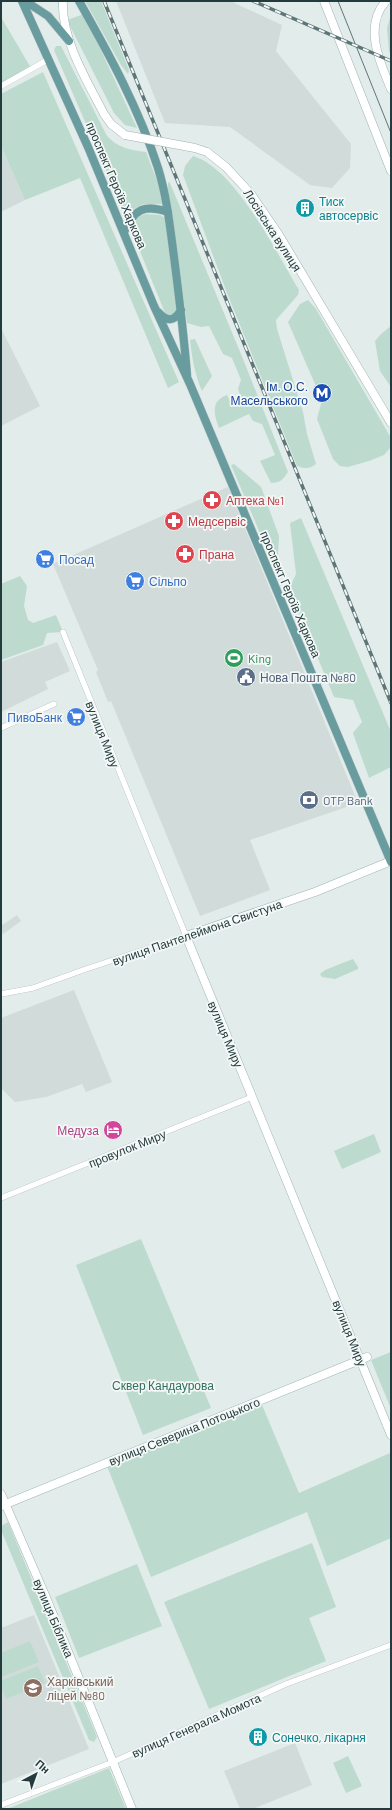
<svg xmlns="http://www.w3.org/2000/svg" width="392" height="1810" viewBox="0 0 392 1810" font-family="Barlow,sans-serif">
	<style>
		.built { fill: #d1dbda }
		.green { fill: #bcdbce }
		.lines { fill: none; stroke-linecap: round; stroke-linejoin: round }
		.street-casing { stroke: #a5b3b2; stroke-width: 6 }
		.secondary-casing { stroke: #9eb4b2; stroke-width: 9 }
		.primary-casing { stroke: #c1c8c8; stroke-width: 9 }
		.street { stroke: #fff; stroke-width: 5.5 }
		.secondary { stroke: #fff; stroke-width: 8 }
		.primary { stroke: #699c9f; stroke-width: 8 }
		.tram { stroke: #5e7677; stroke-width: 1 }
		.rail-casing { stroke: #5e7677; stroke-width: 3.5 }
		.rail { stroke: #f3f8f7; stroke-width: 2; stroke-dasharray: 6; stroke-linecap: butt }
		.secondary-bridge-casing { stroke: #9eb4b2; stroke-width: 9; stroke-linecap: butt }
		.secondary-bridge { stroke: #fff; stroke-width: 8 }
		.labels { text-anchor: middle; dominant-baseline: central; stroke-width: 3.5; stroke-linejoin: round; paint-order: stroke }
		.street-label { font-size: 12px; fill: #233b3c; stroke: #f3f8f7 }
		.culture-label { font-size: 12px; fill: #0d838f; stroke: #f3f8f7; text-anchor: start }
		.transit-label { font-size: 12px; fill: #164399; stroke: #f3f8f7; text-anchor: end }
		.health-label { font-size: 12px; fill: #be3a42; stroke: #f3f8f7; text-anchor: start }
		.shop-label { font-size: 12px; fill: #366cbe; stroke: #f3f8f7; text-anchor: start }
		.leisure-label { font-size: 12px; fill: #27864d; stroke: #f3f8f7; text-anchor: start }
		.service-label { font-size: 12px; fill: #4e5e75; stroke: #f3f8f7; text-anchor: start }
		.hotel-label { font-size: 12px; fill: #b23c85; stroke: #f3f8f7; text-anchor: end }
		.park-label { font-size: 12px; fill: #30705c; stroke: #f3f8f7 }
		.education-label { font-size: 12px; fill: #785e54; stroke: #f3f8f7; text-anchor: start }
	</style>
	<rect width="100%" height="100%" fill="#e2ecea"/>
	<!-- built -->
	<path class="built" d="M116,1h114l52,24 -6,26 75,93 -1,24 -18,20 -22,-3 -80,-58 -65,-4z
		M1,146l24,54 -24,12z
		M1,328l39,78 -39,20z
		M228,487l130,316 -108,37 20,50 -70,26 -89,-215 -3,1 -12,-30 2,-2 -45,-106z
		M57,642l13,29 -25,11 3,7 -47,23v-50z
		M17,915l4,6 -18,13 -2,-8z
		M74,990l38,92 -26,10 -4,-8 -36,13 -31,5 -14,-14v-70z
		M34,1615l55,134 -88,35v-156z
		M295,1743l17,42 -59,24h-13l-16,-38z"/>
	<!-- green -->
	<path class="green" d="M85,1h16l28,69 -1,4 -7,-9z
		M84,14l53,114 -12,-3 -11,-12 -47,-93z
		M391,14v39l-2,-1 -2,-24z
		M1,17l30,51 -30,17z
		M56,46h5l46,90c11,12 23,14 39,16l13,34 3,18h-19l-18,10 -71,-164z
		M43,72l136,310 -11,6 -88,-210 -55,22 -24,-54v-52z
		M193,156c42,12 84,98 106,134l-1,5 -22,25 1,9 26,83 4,22 9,30c-6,5 -11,5 -19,2l-70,-173 -44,-118 2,-9z
		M168,182l2,1 73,176 45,113c-5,7 -7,11 -17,11l-11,-22 15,-6 -13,-31 -9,-3 -4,-7 -30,14c-5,-13 -9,-27 8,-33l5,10 10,-5 -4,-11 3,-9 -9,-22 -9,-4 -14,-28 -8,1 -14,-4 -19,-132z
		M146,214l14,1 5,3 12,93 -7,6 -5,-4 -34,-84c1,-8 7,-13 15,-15z
		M308,300l8,9 75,129 -1,10 -6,7 -15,6 -21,6 -8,-1 -7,-7 -16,-40 5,-19 -34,-78 12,-18z
		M391,326v61l-11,-16 -5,-30 6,-7z
		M195,339l17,37 -10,15c-7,-16 -10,-33 -12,-51z
		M234,464l27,23 18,49 -2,37 -46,-108z
		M301,518l90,214v35l-22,11 -16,-45 9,-11 -9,-22 -19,-3 -45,-108 7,-15 -6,-51z
		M20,576l7,10 -3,20 4,14 5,3 23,-8 7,17 -16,1 -4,12 -42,15v-76z
		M353,959l5,8v2l-23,10 -13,-2 -2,-3 5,-4z
		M374,1134l7,18 -39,17 -8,-18z
		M141,1239l70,169 -68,27 -67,-170z
		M391,1352v57l-20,-49z
		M262,1405l37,88 91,-40 1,85 -64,28 -20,-54 -156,65 -44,-111z
		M8,1522l89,215 -3,5 -5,-2 -88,-210v-4z
		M312,1543l24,64 -27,11 17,43 -117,48 -45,-107z
		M137,1564l25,62 -83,32 -24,-61z
		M30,1641l9,21 -38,15v-24z
		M38,1666l7,17 -39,16 -5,-13v-5z
		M348,1756l14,30 -16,7 -13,-30z
		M109,1768l17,41h-119z"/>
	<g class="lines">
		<!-- street casing -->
		<g class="street-casing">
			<path id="street" d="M1,86l48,-27
				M1,728l53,-24
				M1,994l32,-6 53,-19 100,-33 -123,-304
				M1,1198l251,-101
				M1,1805l112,-43 173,-78 105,-39"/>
		</g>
		<!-- secondary casing -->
		<g class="secondary-casing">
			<path id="secondary" d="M63,1c-2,38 24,80 41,113l7,10 14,11
				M324,1l67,170
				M386,1c-23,25 -6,62 5,88
				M207,152l19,15 25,27 28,41 112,188
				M391,861l-76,31 -129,44 205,499
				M1,1494l44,101 87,214
				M1,1506l366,-149"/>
		</g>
		<!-- primary casing -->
		<g class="primary-casing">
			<path id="primary" d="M22,1l66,146 66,159 36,78 201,478
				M25,1l23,15 21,25
				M79,1c30,53 60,108 79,167 9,29 12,59 16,89 5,39 10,78 13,118
				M124,232c10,-23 20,-28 44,-20
				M158,312c9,10 16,10 23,-2"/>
		</g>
		<!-- street -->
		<use href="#street" class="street"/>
		<!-- secondary -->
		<use href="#secondary" class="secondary"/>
		<!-- primary -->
		<use href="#primary" class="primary"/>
		<!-- tram -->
		<path class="tram" d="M338,1l53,132"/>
		<!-- rail casing -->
		<g class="rail-casing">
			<path id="rail" d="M104,1l287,702
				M253,1l138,60"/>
		</g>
		<!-- rail -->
		<use href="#rail" class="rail"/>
		<!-- secondary-bridge casing -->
		<g class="secondary-bridge-casing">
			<path id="secondary-bridge" d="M125,135l70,13 12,4"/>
		</g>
		<!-- secondary-bridge -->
		<use href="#secondary-bridge" class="secondary-bridge"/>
	</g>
	<!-- icons -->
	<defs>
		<g id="building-disc" transform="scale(1)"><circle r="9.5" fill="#0f9aa8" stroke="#f3f8f7"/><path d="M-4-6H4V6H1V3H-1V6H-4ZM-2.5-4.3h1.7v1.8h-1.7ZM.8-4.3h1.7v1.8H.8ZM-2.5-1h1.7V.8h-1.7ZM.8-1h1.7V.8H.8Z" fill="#fff"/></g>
		<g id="metro-disc" transform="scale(1)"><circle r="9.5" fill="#1a4fb4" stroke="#f3f8f7"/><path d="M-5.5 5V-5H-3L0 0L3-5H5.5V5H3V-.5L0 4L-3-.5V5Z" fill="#fff"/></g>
		<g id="pharmacy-disc" transform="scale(1)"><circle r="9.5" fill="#e0444e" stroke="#f3f8f7"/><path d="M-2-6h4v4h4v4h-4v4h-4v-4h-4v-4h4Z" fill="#fff"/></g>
		<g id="supermarket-disc" transform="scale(1)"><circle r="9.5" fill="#3f7fe0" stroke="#f3f8f7"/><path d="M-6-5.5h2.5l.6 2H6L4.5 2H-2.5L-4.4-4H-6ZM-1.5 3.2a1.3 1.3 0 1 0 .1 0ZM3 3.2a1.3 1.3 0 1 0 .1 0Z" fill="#fff"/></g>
		<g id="stadium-disc" transform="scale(1)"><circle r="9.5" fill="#2e9e5b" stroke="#f3f8f7"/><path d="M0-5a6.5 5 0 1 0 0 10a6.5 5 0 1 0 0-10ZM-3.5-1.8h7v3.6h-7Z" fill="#fff"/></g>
		<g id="civic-disc" transform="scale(1)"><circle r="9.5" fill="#5c6f8a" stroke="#f3f8f7"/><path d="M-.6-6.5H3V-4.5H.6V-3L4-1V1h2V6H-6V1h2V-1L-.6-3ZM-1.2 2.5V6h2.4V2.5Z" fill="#fff"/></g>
		<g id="bank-disc" transform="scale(1)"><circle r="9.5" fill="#5c6f8a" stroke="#f3f8f7"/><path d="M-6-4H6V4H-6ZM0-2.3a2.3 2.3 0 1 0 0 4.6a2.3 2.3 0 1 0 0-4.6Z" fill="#fff"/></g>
		<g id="hotel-disc" transform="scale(1)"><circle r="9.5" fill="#d1479c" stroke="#f3f8f7"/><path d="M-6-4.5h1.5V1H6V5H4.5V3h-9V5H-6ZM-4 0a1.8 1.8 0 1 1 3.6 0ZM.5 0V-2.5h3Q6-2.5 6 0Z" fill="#fff"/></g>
		<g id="school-disc" transform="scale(1)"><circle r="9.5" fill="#8d6e63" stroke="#f3f8f7"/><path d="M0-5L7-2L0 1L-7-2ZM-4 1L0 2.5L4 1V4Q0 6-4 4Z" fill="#fff"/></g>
	</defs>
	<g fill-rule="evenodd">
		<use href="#building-disc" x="305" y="208"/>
		<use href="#metro-disc" x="322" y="393"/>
		<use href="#pharmacy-disc" x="212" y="500"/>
		<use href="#pharmacy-disc" x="174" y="521"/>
		<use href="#pharmacy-disc" x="185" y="554"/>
		<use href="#supermarket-disc" x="45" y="559"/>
		<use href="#supermarket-disc" x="135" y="581"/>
		<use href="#stadium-disc" x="234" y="658"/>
		<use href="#civic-disc" x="246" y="677"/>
		<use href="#supermarket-disc" x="76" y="717"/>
		<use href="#bank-disc" x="309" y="800"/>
		<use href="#hotel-disc" x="113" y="1130"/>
		<use href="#school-disc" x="33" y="1688"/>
		<use href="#building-disc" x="258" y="1737"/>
	</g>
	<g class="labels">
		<!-- street labels -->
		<g class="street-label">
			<text transform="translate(117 185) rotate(67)">проспект Героїв Харкова</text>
			<text transform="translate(273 230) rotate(57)">Лосівська вулиця</text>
			<text transform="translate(291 594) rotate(67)">проспект Героїв Харкова</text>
			<text transform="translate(103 734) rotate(68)">вулиця Миру</text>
			<text transform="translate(197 932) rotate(-19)">вулиця Пантелеймона Свистуна</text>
			<text transform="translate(226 1034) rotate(67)">вулиця Миру</text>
			<text transform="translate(127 1148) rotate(-22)">провулок Миру</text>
			<text transform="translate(350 1333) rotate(68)">вулиця Миру</text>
			<text transform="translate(184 1431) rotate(-22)">вулиця Северина Потоцького</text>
			<text transform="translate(54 1618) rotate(67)">вулиця Біблика</text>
			<text transform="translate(196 1725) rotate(-24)">вулиця Генерала Момота</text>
		</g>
		<!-- culture labels -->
		<g class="culture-label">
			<text x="319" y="201">Тиск<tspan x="319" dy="14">автосервіс</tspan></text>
			<text x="272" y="1737">Сонечко, лікарня</text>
		</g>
		<!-- transit labels -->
		<g class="transit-label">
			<text x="308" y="386">Ім. О.С.<tspan x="308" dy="14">Масельського</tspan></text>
		</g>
		<!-- health labels -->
		<g class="health-label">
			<text x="226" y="500">Аптека №1</text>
			<text x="188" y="521">Медсервіс</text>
			<text x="199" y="554">Прана</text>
		</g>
		<!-- shop labels -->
		<g class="shop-label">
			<text x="59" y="559">Посад</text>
			<text x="149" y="581">Сільпо</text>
			<text x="62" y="717" text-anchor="end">ПивоБанк</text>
		</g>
		<!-- leisure labels -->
		<g class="leisure-label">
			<text x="248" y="658">King</text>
		</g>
		<!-- service labels -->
		<g class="service-label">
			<text x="260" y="677">Нова Пошта №80</text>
			<text x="323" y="800">OTP Bank</text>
		</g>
		<!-- hotel labels -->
		<g class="hotel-label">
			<text x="99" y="1130">Медуза</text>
		</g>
		<!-- park labels -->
		<g class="park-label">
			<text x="163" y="1385">Сквер Кандаурова</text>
		</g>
		<!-- education labels -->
		<g class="education-label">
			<text x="47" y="1681">Харківський<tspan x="47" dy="14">ліцей №80</tspan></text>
		</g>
	</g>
	<!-- border -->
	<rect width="392" height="1810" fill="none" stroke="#233b3c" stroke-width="4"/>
	<!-- north arrow -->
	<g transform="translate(36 1774) rotate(41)" stroke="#f3f8f7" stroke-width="3" paint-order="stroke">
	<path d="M0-3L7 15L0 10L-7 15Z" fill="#233b3c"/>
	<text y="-6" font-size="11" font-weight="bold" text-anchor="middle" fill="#233b3c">Пн</text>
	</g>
</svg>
